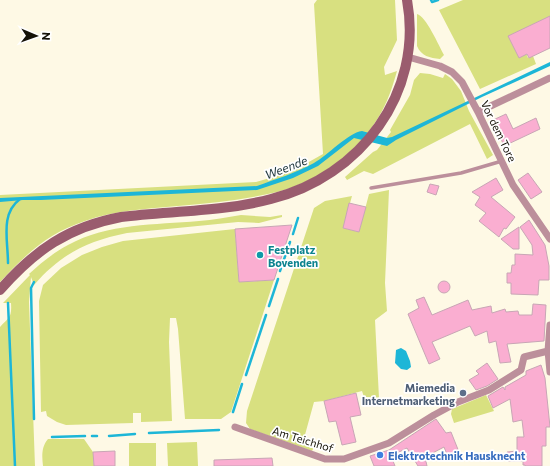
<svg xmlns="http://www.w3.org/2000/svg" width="550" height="466" viewBox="0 0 550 466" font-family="Commissioner,sans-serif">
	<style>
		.green { fill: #d8e080 }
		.water { fill: #1db6d7 }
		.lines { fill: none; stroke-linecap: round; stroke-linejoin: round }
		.stream { stroke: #1db6d7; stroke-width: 2.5 }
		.building { fill: #faaed1; stroke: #c8a6b5 }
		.lane { stroke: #bc8f9b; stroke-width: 3.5 }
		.street { stroke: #bc8f9b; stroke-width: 7 }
		.secondary { stroke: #9a5c6e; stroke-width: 10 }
		.culture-dot { fill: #0f9aa8; stroke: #fff; stroke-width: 1.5 }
		.service-dot { fill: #5c6f8a; stroke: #fff; stroke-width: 1.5 }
		.shop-dot { fill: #3f7fe0; stroke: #fff; stroke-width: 1.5 }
		.labels { text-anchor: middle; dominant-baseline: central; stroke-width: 3.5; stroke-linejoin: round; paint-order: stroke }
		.street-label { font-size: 11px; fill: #151207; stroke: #fff }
		.culture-label { font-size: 11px; font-weight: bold; fill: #0d838f; stroke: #fff; text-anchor: start }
		.service-label { font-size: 11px; font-weight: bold; fill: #4e5e75; stroke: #fff; text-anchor: end }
		.shop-label { font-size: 11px; font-weight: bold; fill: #366cbe; stroke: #fff; text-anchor: start }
		.water-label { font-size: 12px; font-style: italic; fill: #1e353b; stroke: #fff }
	</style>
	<rect width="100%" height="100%" fill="#fef9e5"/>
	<!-- green -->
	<path class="green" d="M317,0h78l2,40 -13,27 1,8 12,-4c-4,14 -8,27 -15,40 -21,39 -62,70 -105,81 -33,8 -66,11 -99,14 -31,3 -63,4 -93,15 -37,12 -59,33 -85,61v-87l256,-13 35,-10 32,-18 -9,-150z
		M463,0h87v40l-33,-8 11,26 5,-2 3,8 -56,25 -41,-79z
		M417,14c9,2 22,32 27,41l-4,4c-10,-1 -19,-3 -23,-13z
		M420,73l10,1 13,4 2,-4 7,5 9,12 8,20 24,44 -6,4 -17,-35 -97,50 -9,-3 -17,9 -2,-3 28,-25 4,-2 14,-18 -1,-2 20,-35 4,-15z
		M389,190l-4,93 2,28 -12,9 4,78 -15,-1 -2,-6 -38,10 -10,1 -11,40 11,5 -2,4 -62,-22 -4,-6 1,-12 67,-203 11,-7 27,-5 -9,32 16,4 10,-38z
		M241,215l29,2 12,-2v2l-23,6 -21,-1 -111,11c-40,8 -66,21 -93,52l-3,-8 -2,25 6,164h-35v-139c9,-10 12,-9 11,-24h-8l27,-28 -1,-1c12,-11 24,-21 39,-29 40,-22 87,-20 131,-24 14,-1 28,-4 42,-6z
		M235,229l4,53 35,-2 -43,132 -10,7h-36l-7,-90 -2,-11h-6l-1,24 3,79 -31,1v-9h-8v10l-67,2 -9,-3 -10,-6 -1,-5 -5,1 -2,-111 4,-16 18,-17 21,-13 20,-8 21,-6z
		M486,395l8,16 -40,12 -3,-9 1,-5z
		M48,439h36l9,13 1,14h-51c-1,-9 -2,-19 5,-27z
		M197,442l1,24h-30l-1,-23z
		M129,443h27v23h-27z"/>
	<!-- water -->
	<path class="water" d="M550,62v4l-68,31 -86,43 -9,6 -33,-8 -36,28 -25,12 -36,12 -216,10h-18l-23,2v-4l257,-12c19,-7 39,-13 57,-23 14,-8 34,-30 48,-32l25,7 5,-1z
		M401,348l5,3 4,10 1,6 -4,3 -6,-1 -6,-6 1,-13z"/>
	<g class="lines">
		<!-- stream -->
		<path class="stream" d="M431,0l1,2 6,-2
			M293,234l5,-16
			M8,263c0,-23 -8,-49 12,-64
			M280,271l10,-29
			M34,282l-3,6 3,131
			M8,303l7,163
			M269,306l9,-27
			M246,375l20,-60
			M233,412l9,-28
			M149,433l70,-3
			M92,436h5
			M109,436l26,-2
			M52,437l33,-1"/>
	</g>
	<!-- building -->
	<path class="building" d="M550,16v32l-21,10 -2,-4 -8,4 -11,-22z
		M506,114l7,15 23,-11 4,11 -36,17 -11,-26z
		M528,173l14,19 -11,7 -13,-19z
		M496,178l7,12 -12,7 24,20 -9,12 -2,-1 -5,9 -20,-16 7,-8 -11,-8 5,-8 -8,-5z
		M430,184l9,2 -3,9 -9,-3z
		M349,203l17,4 -7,25 -16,-4z
		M529,220l16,25 4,21v14h-10l-1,15 -27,-1v-11h-4v-10h4l1,-8h3v-11l18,1 -1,-10 -12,-18z
		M292,225l-18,55 -35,2 -4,-53z
		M519,227v22h-6l-12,-10z
		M438 287a6 6 0 1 1 12 0a6 6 0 1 1-12 0Z
		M424,297l8,18 36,-15 4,10 19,-4 1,7 13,-4 1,3 12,-1 1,4h13l1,-11 13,1 -2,36 -37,3 4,18 -11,1 -4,-22 -7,2 -2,-12 -12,5 -5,-10 -38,16 8,17 -11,5 -21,-50 11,-6 -3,-8z
		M487,363l11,16 -11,7 -11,4 -7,-10 10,-6 -3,-3z
		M541,365l4,13 5,49h-4v19h-4v20h-17v-1h-2v-4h-15l-1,-9 10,-1v-14h7l-2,-17 -9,2 -3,-23 -17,9 -5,-12 15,-9 2,3v-3l21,-12v-4z
		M356,393l5,22 -11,2 6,25 -14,3 -6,-24 -7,1 -5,-21z
		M436,419l10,14 5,-1 8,20 -11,5 -4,-10 -19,10 2,9h-9l-11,-18 -16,8 4,10h-21l-4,-10 19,-6z
		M115,451v15h-21l-1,-14z
		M272,458l1,8h-59v-6z"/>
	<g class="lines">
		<!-- lane -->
		<path class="lane" d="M371,188l90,-15 41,-12"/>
		<!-- street -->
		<path class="street" d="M408,57l32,9 12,6 10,10 16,30 35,73 37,54
			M478,112l72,-34
			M550,325l-2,26 2,21
			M235,427l90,32h19l45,-16 45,-28 24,-13 31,-12 32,-20 3,-13 24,-6"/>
		<!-- secondary -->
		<path class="secondary" d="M0,290c35,-40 68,-63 121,-73 49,-6 101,-5 150,-18 89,-22 153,-106 136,-199"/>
	</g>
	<!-- markers -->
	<circle class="culture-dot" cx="260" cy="255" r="4"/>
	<circle class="service-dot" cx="463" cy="393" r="4"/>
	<circle class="shop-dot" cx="380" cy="455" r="4"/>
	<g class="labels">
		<!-- street labels -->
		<g class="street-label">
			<text transform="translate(499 131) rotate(64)">Vor dem Tore</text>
			<text transform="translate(303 439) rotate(17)">Am Teichhof</text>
		</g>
		<!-- culture labels -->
		<g class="culture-label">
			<text x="268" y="249">Festplatz<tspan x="268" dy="13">Bovenden</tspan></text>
		</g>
		<!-- service labels -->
		<g class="service-label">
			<text x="455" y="387">Miemedia<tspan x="455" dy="13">Internetmarketing</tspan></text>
		</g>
		<!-- shop labels -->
		<g class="shop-label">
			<text x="388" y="455">Elektrotechnik Hausknecht</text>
		</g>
		<!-- water labels -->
		<g class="water-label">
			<text transform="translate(286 167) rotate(-21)">Weende</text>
		</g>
	</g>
	<!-- north arrow -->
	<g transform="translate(36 36) rotate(92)" stroke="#ffffff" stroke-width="3" paint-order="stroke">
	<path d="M0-3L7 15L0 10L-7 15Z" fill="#151207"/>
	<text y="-6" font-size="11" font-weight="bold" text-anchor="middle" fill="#151207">N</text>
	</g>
</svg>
